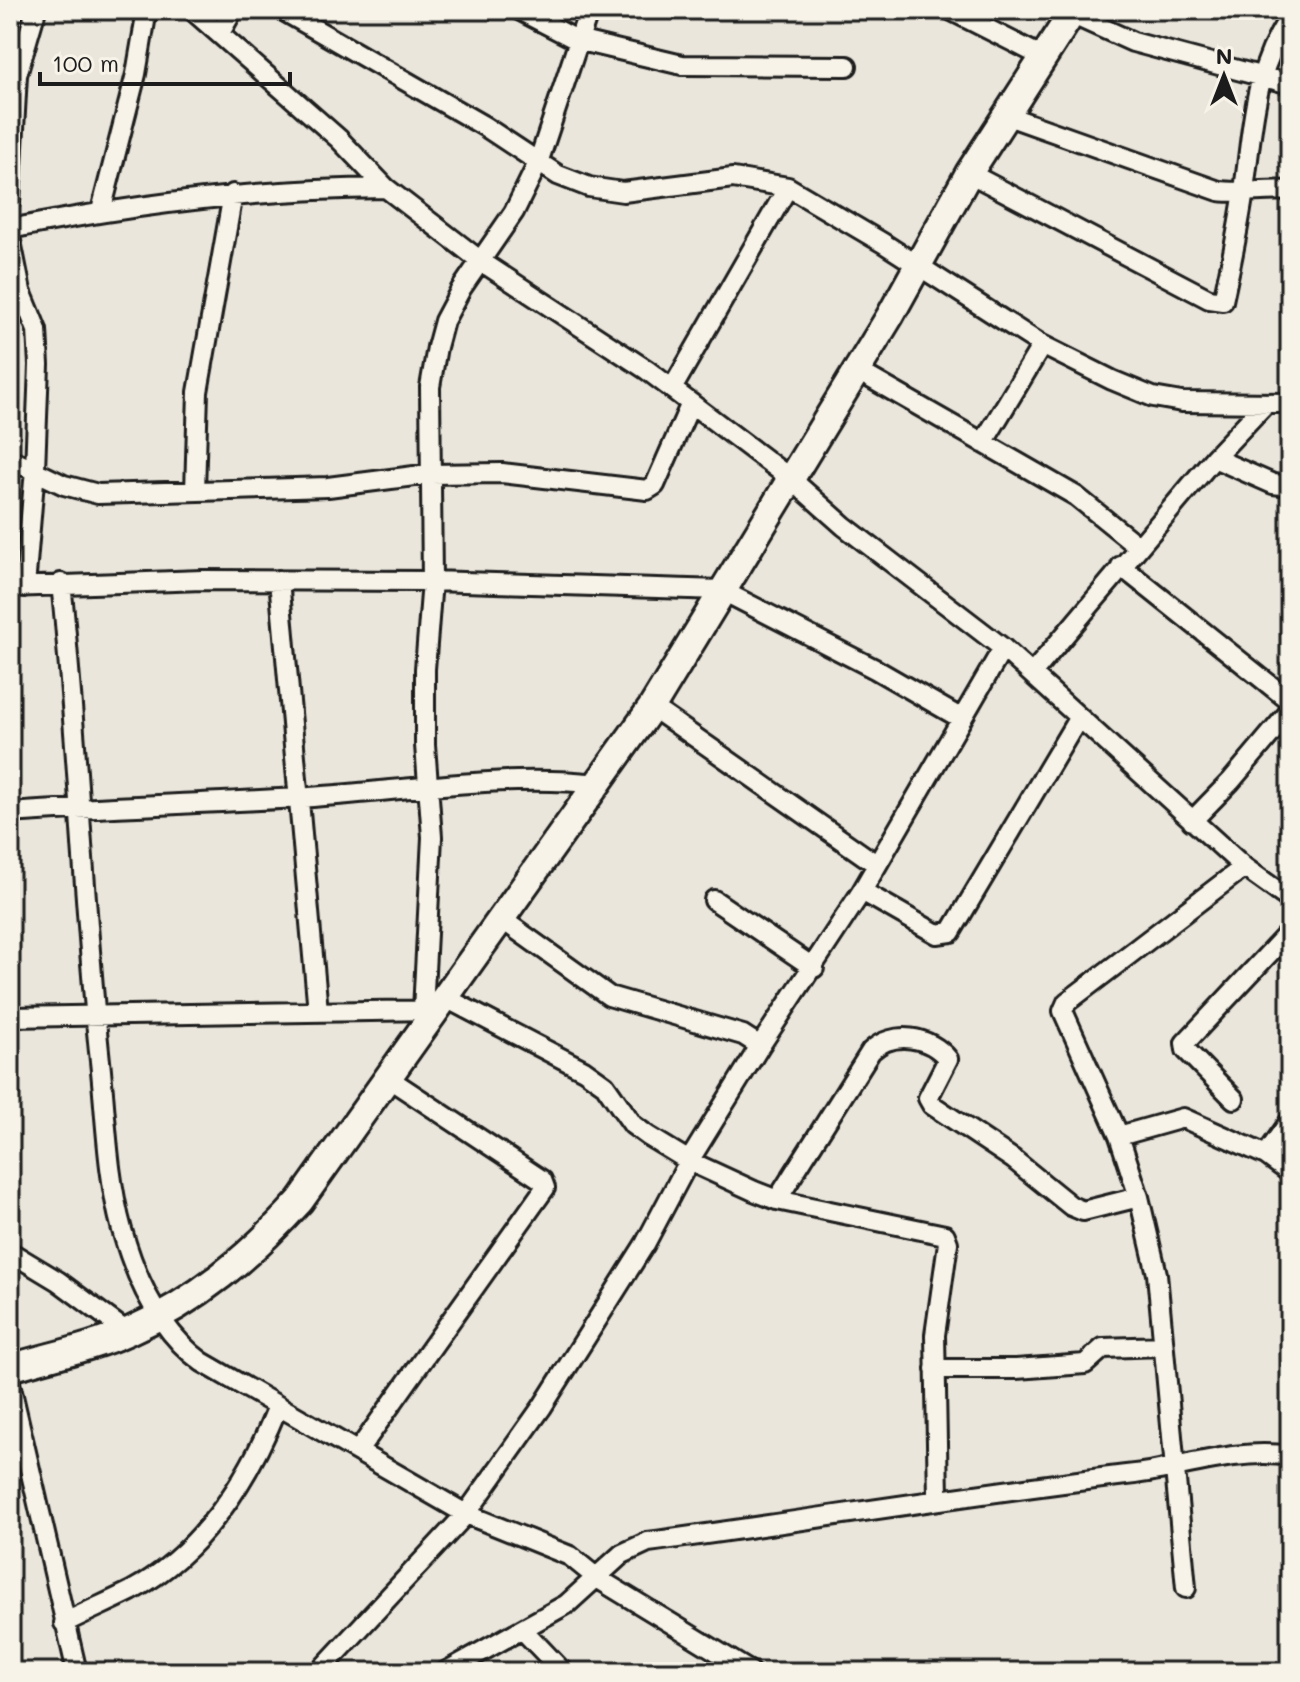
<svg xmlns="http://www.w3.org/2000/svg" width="1300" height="1682" viewBox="0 0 1300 1682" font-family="Mali,sans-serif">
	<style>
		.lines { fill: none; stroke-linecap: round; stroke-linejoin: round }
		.street-casing { stroke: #1c1c1c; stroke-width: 24 }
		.secondary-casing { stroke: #1c1c1c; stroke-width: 32 }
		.street { stroke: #f7f3e8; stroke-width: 18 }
		.secondary { stroke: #f7f3e8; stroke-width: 26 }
	</style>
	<rect width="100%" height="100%" fill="#eae6dc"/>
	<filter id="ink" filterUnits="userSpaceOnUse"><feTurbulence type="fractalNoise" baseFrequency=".0125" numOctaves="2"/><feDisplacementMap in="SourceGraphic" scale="16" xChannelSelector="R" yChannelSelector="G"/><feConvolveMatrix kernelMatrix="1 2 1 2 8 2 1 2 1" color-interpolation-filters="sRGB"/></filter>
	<g filter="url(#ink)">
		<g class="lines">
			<!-- street casing -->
			<g class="street-casing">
				<path id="street" d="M192,10l147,129 47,49 96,74 165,108 144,109 53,47 159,122 241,219 46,33
					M282,10l202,116 74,49 31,12 34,5 110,-14 55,9 95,56 159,102 70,35 41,17 29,5 108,1
					M519,10l58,30 105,25 165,1
					M950,10l93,47
					M1071,14l62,28 157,42
					M220,33l13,-23
					M1005,115l214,76c24,3 46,-2 71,0
					M969,173l240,126 14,2c8,-37 16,-74 21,-111 9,-63 9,-119 46,-173
					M10,202l7,-127 19,-65
					M101,211l35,-137 11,-64
					M10,229c125,-25 248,-40 376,-41
					M10,236l11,55 16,39 2,35 -4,104 -10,118
					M858,371l218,125 63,51
					M672,389l116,-202
					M983,443l59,-98
					M1214,458l59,26 17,2
					M10,459l54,26 34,9 230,-7 102,-13 72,-1 145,17 8,-5 36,-82
					M195,491l3,-99 35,-198
					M1121,566l169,135
					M279,580l39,431
					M61,583c17,159 22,319 39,478 6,55 7,115 22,169 14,49 37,101 80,132l264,152 104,42 27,22 154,94
					M10,587l192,-7 230,1 289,9 154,79 87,50
					M1032,674l182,-216 51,-54
					M652,707l224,157
					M10,813c95,-7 191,-9 286,-15 101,-6 203,-25 304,-14
					M1192,821l39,-40 59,-70
					M862,891l75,43 14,-2 128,-215
					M714,900l100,68
					M503,920l106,76 134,39 17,11
					M444,997l140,73 21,15 28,40 15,11 41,25 65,30 23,9 168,35 3,8 -13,92 3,163
					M423,1010l9,-173 -7,-92v-76l7,-88 -2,-194 7,-40 7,-26 17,-32 53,-77 24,-49 51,-153
					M10,1017l423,-7
					M1234,1099l-48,-49 -1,-7 105,-112
					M1119,1136l64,-18 83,37 24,18
					M1266,1155l24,-34
					M777,1200l94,-149c22,-21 59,-15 77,8l-20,39 4,7 81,54 58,47 12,5 56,-14
					M10,1252l48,29 69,51
					M935,1369h81l69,-5 18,-16 60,-2
					M10,1383l67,289
					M358,1451l187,-263 -3,-8 -154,-102
					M1186,1588l-29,-314 -18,-77 -20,-61 -56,-125 4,-9 177,-135
					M64,1623c22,-11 45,-21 67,-32 71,-38 118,-112 147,-185
					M523,1630l40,42
					M319,1672l147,-158 76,-107 103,-163 44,-83 71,-115 102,-155 141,-243
					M445,1672l122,-68 55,-50 26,-12c163,-22 324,-49 487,-68 52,-7 102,-26 155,-18"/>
			</g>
			<!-- secondary casing -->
			<g class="secondary-casing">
				<path id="secondary" d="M10,1368c39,-12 82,-20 119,-37 68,-30 121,-75 171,-130l352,-494 238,-391 79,-143 105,-163"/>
			</g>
			<!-- street -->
			<use href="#street" class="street"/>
			<!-- secondary -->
			<use href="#secondary" class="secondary"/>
		</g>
	</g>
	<!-- margin -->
	<rect width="1300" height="1682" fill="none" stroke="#f7f3e8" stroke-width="40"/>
	<rect x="20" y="20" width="1260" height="1642" fill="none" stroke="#1c1c1c" stroke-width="3" filter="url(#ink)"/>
	<!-- north arrow -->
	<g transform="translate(1224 76)" stroke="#f7f3e8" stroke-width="6" paint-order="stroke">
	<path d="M0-6L14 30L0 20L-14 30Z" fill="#1c1c1c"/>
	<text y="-12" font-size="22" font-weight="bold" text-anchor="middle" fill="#1c1c1c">N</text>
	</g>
	<!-- scale -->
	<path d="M40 72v12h250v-12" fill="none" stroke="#1c1c1c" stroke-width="4"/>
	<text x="52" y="72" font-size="24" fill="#1c1c1c" stroke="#f7f3e8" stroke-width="6" paint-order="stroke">100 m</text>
</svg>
